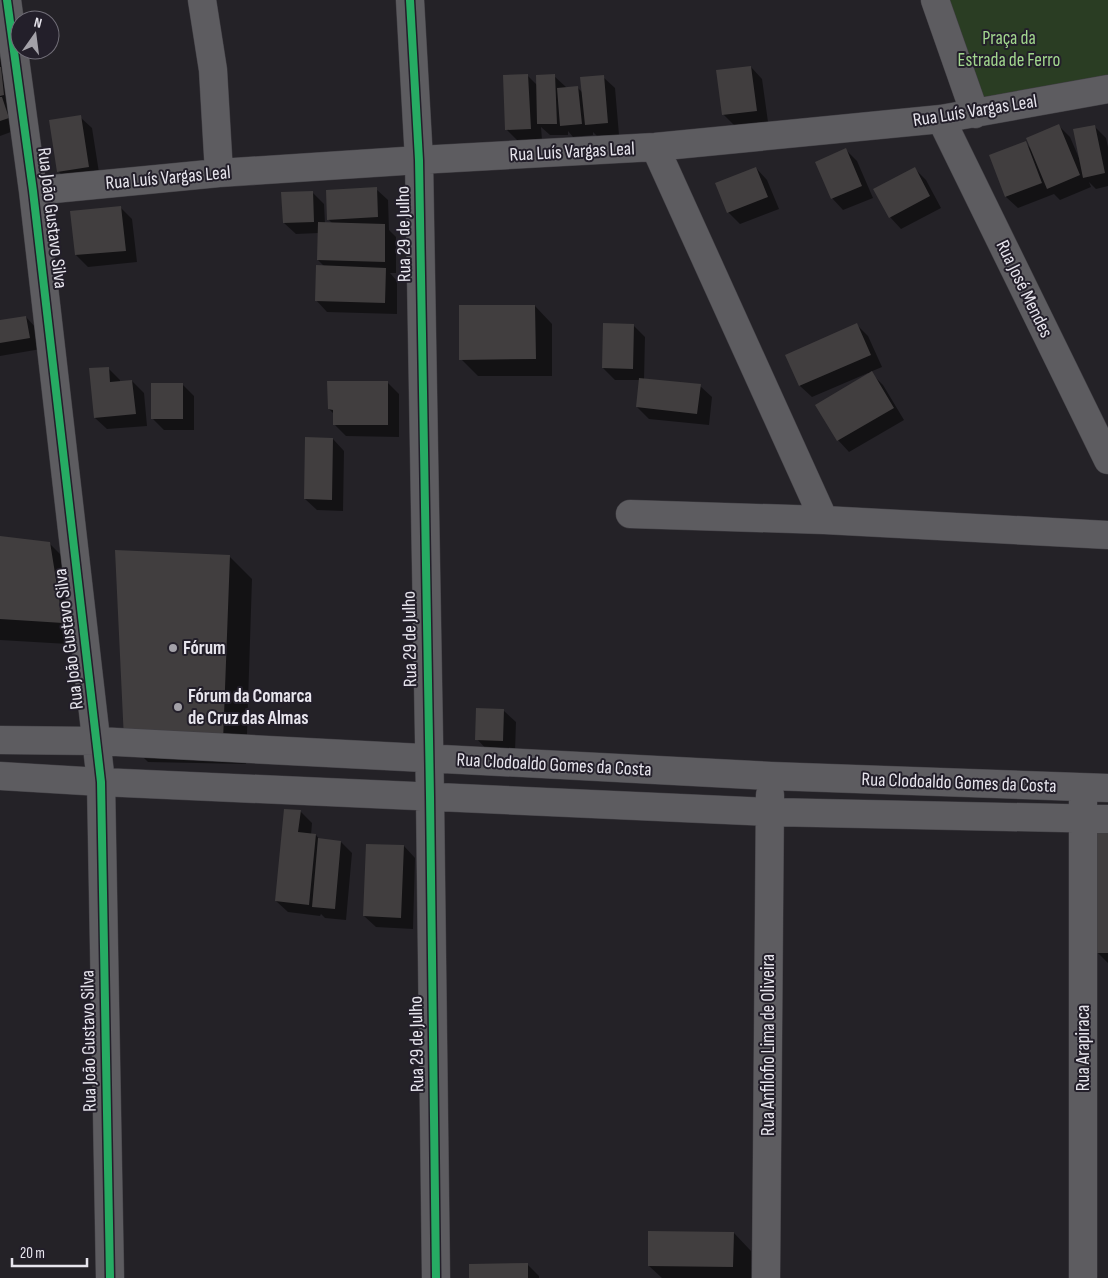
<svg xmlns="http://www.w3.org/2000/svg" width="1108" height="1278" viewBox="0 0 1108 1278" font-family="'Sofia Sans Condensed',sans-serif">
	<style>
		.green { fill: #2a3d23 }
		.shadow { fill: #0007 }
		.building { fill: #413e3f }
		.lines { fill: none; stroke-linecap: round; stroke-linejoin: round }
		.street-casing { stroke: #413f44; stroke-width: 29 }
		.street { stroke: #5d5c60; stroke-width: 28 }
		.cycleway-casing { stroke: #231f2a; stroke-width: 11 }
		.cycleway { stroke: #26ab63; stroke-width: 8 }
		.poi-dot { fill: #a3a1a8; stroke: #231f2a; stroke-width: 2 }
		.labels { text-anchor: middle; dominant-baseline: central; stroke-width: 4; stroke-linejoin: round; paint-order: stroke }
		.park-label { font-size: 19px; fill: #a2d78e; stroke: #231f2a }
		.street-label { font-size: 19px; fill: #e7e5ed; stroke: #231f2a }
		.poi-label { font-size: 19px; font-weight: bold; fill: #e7e5ed; stroke: #231f2a; text-anchor: start }
	</style>
	<rect width="100%" height="100%" fill="#242227"/>
	<!-- green -->
	<path class="green" d="M941,0h167v82l-132,22z"/>
	<!-- shadow -->
	<path class="shadow" d="M0,36l19,93 -19,7z
		M751,67l11,12 6,43 -33,4 -12,-12z
		M527,75l10,10 17,-9 12,11 12,1 5,5 20,-16 12,11 4,47 -22,1 -4,-4v3l-20,2 -5,-6v4h-18l-9,-8 1,13 -24,1 -11,-11z
		M80,117l12,11 8,51 -30,4 -12,-12z
		M1059,126l11,11 9,21 15,-32 12,12 2,9v39l-12,3 -7,-7 2,5 -31,13 -6,-6 -36,14 -12,-11 -16,-41 35,-13 7,7z
		M846,150l11,11 16,37 -30,12 -11,-12z
		M756,168l11,12 12,29 -39,15 -12,-12z
		M915,169l11,11 15,28 -40,21 -11,-12z
		M376,189l12,11 1,30 7,7v36h-6l7,8v33l-70,-2 -11,-12 9,-33 -7,-7 1,-27 -23,1 -12,-11 28,-31 12,12 1,20h8l-5,-5z
		M120,207l12,12 5,43 -49,5 -12,-12 -4,-43z
		M535,306l17,18v52h-74l-17,-17z
		M26,317l11,12 4,20 -41,7v-34z
		M633,325l12,12 -1,43 56,6 12,11 -3,28 -60,-6 -12,-12 3,-27h-25l-12,-12z
		M857,325l11,11 14,31 -12,5 13,13 21,35 -55,32 -11,-12 31,-65 -1,-2 -56,24 -12,-11 -13,-31z
		M108,368l12,12v2l12,-1 12,12 3,33 -40,3 -12,-11z
		M387,382l12,12v43l-53,-1 -11,-11v-10l-6,-6z
		M182,384l12,12v34h-30l-11,-11z
		M333,439l11,12 -1,60 -26,-1 -12,-11z
		M0,537l50,7 23,23 12,78 -85,-5z
		M229,556l23,23 -6,185 -98,-2 -23,-23z
		M478,710l26,1 12,11 -1,30 -27,-1 -11,-12z
		M300,811l12,12 -1,12h5l4,5 21,2 11,11 -6,67 -21,-2 -4,-4 -1,2 -32,-4 -12,-11z
		M1108,830v133l-11,-11z
		M404,846l11,12 -2,71 -37,-2 -12,-11z
		M734,1233l17,18v27h-89l-13,-12z
		M527,1264l12,12v2h-69z"/>
	<!-- building -->
	<path class="building" d="M751,66l6,45 -35,4 -6,-45z
		M0,67h1l3,28 -4,1z
		M528,74l3,55 -26,1 -2,-55z
		M555,74l2,50h-20l-1,-49z
		M604,75l4,48 -23,2 -5,-48z
		M578,86l4,38 -22,2 -3,-38z
		M0,97h2l7,21 -9,3z
		M81,115l8,52 -32,5 -8,-52z
		M1059,124l21,51 -33,14 -21,-51z
		M1095,125l10,48 -22,5 -10,-49z
		M1026,141l16,42 -37,14 -16,-42z
		M846,148l16,38 -31,13 -16,-37z
		M756,167l12,30 -41,16 -12,-30z
		M915,167l15,29 -41,22 -16,-29z
		M377,187l1,30 -51,3 -1,-30z
		M313,191l1,31 -31,1 -2,-31z
		M121,206l5,45 -51,4 -5,-44z
		M318,222l67,2v38l-68,-2z
		M316,265l70,3 -1,35 -70,-2z
		M459,305h76l1,54 -77,1z
		M26,316l4,22 -30,5v-23z
		M603,323l31,1 -1,45 -31,-1z
		M857,323l14,32 -72,31 -14,-31z
		M109,367l1,15 22,-2 4,34 -42,4 -5,-50z
		M872,371l22,37 -57,33 -22,-36z
		M639,378l62,6 -4,30 -61,-7z
		M327,381h61v44h-55v-15l-5,-1z
		M151,383h32v36h-32z
		M305,437l28,1 -1,62 -28,-1z
		M0,536l50,6 13,81 -63,-4z
		M115,550l115,5 -7,187 -99,-2z
		M476,708l28,1 -1,32 -28,-1z
		M284,809l17,1 -3,22 18,2 -7,71 -34,-4z
		M1095,829h13v124h-12z
		M318,838l23,3 -6,68 -23,-2z
		M366,844l38,1 -3,73 -38,-2z
		M648,1231l86,1 -1,35 -85,-1z
		M528,1263v15h-59v-14z"/>
	<g class="lines">
		<!-- street casing -->
		<g class="street-casing">
			<path id="street" d="M7,0l26,191 68,591 9,496
				M202,0l11,70 6,103
				M410,0l9,160 11,636 6,482
				M935,0l40,114
				M941,119l167,341
				M655,147l169,373
				M33,191l186,-18 200,-13 236,-13 286,-28 167,-30
				M630,514l194,6 284,15
				M0,740l97,1 674,35 337,12
				M0,776l101,6 669,30 338,7
				M766,1278l4,-483
				M1083,1278v-478"/>
		</g>
		<!-- street -->
		<use href="#street" class="street"/>
		<!-- cycleway casing -->
		<g class="cycleway-casing">
			<path id="cycleway" d="M7,0l26,191 68,591 9,496
				M410,0l9,160 11,636 6,482"/>
		</g>
		<!-- cycleway -->
		<use href="#cycleway" class="cycleway"/>
	</g>
	<!-- markers -->
	<g class="poi-dot">
		<circle cx="173" cy="648" r="5"/>
		<circle cx="178" cy="707" r="5"/>
	</g>
	<g class="labels">
		<!-- park labels -->
		<g class="park-label">
			<text x="1009" y="38">Praça da<tspan x="1009" dy="22">Estrada de Ferro</tspan></text>
		</g>
		<!-- street labels -->
		<g class="street-label">
			<text transform="translate(975 111) rotate(-9)">Rua Luís Vargas Leal</text>
			<text transform="translate(572 152) rotate(-3)">Rua Luís Vargas Leal</text>
			<text transform="translate(168 178) rotate(-5)">Rua Luís Vargas Leal</text>
			<text transform="translate(52 218) rotate(83)">Rua João Gustavo Silva</text>
			<text transform="translate(404 234) rotate(-91)">Rua 29 de Julho</text>
			<text transform="translate(1024 289) rotate(64)">Rua José Mendes</text>
			<text transform="translate(69 639) rotate(-97)">Rua João Gustavo Silva</text>
			<text transform="translate(410 639) rotate(-91)">Rua 29 de Julho</text>
			<text transform="translate(554 765) rotate(3)">Rua Clodoaldo Gomes da Costa</text>
			<text transform="translate(959 783) rotate(2)">Rua Clodoaldo Gomes da Costa</text>
			<text transform="translate(89 1041) rotate(-91)">Rua João Gustavo Silva</text>
			<text transform="translate(417 1044) rotate(-91)">Rua 29 de Julho</text>
			<text transform="translate(768 1045) rotate(-90)">Rua Anfilofio Lima de Oliveira</text>
			<text transform="translate(1083 1048) rotate(-90)">Rua Arapiraca</text>
		</g>
		<!-- poi labels -->
		<g class="poi-label">
			<text x="183" y="648">Fórum</text>
			<text x="188" y="696">Fórum da Comarca<tspan x="188" dy="22">de Cruz das Almas</tspan></text>
		</g>
	</g>
	<!-- north arrow -->
	<g transform="translate(35 35) rotate(14)"><circle r="24" fill="#231f2a" stroke="#716e78"/>
	<path d="M0-4L9 19L0 12L-9 19Z" fill="#a3a1a8"/>
	<text y="-8" font-size="14" font-weight="bold" text-anchor="middle" fill="#e7e5ed">N</text>
	</g>
	<!-- scale -->
	<path d="M12 1258v8h75v-8" fill="none" stroke="#e7e5ed" stroke-width="2.5"/>
	<text x="20" y="1258" font-size="15" fill="#e7e5ed" stroke="#231f2a" stroke-width="4" paint-order="stroke">20 m</text>
</svg>
